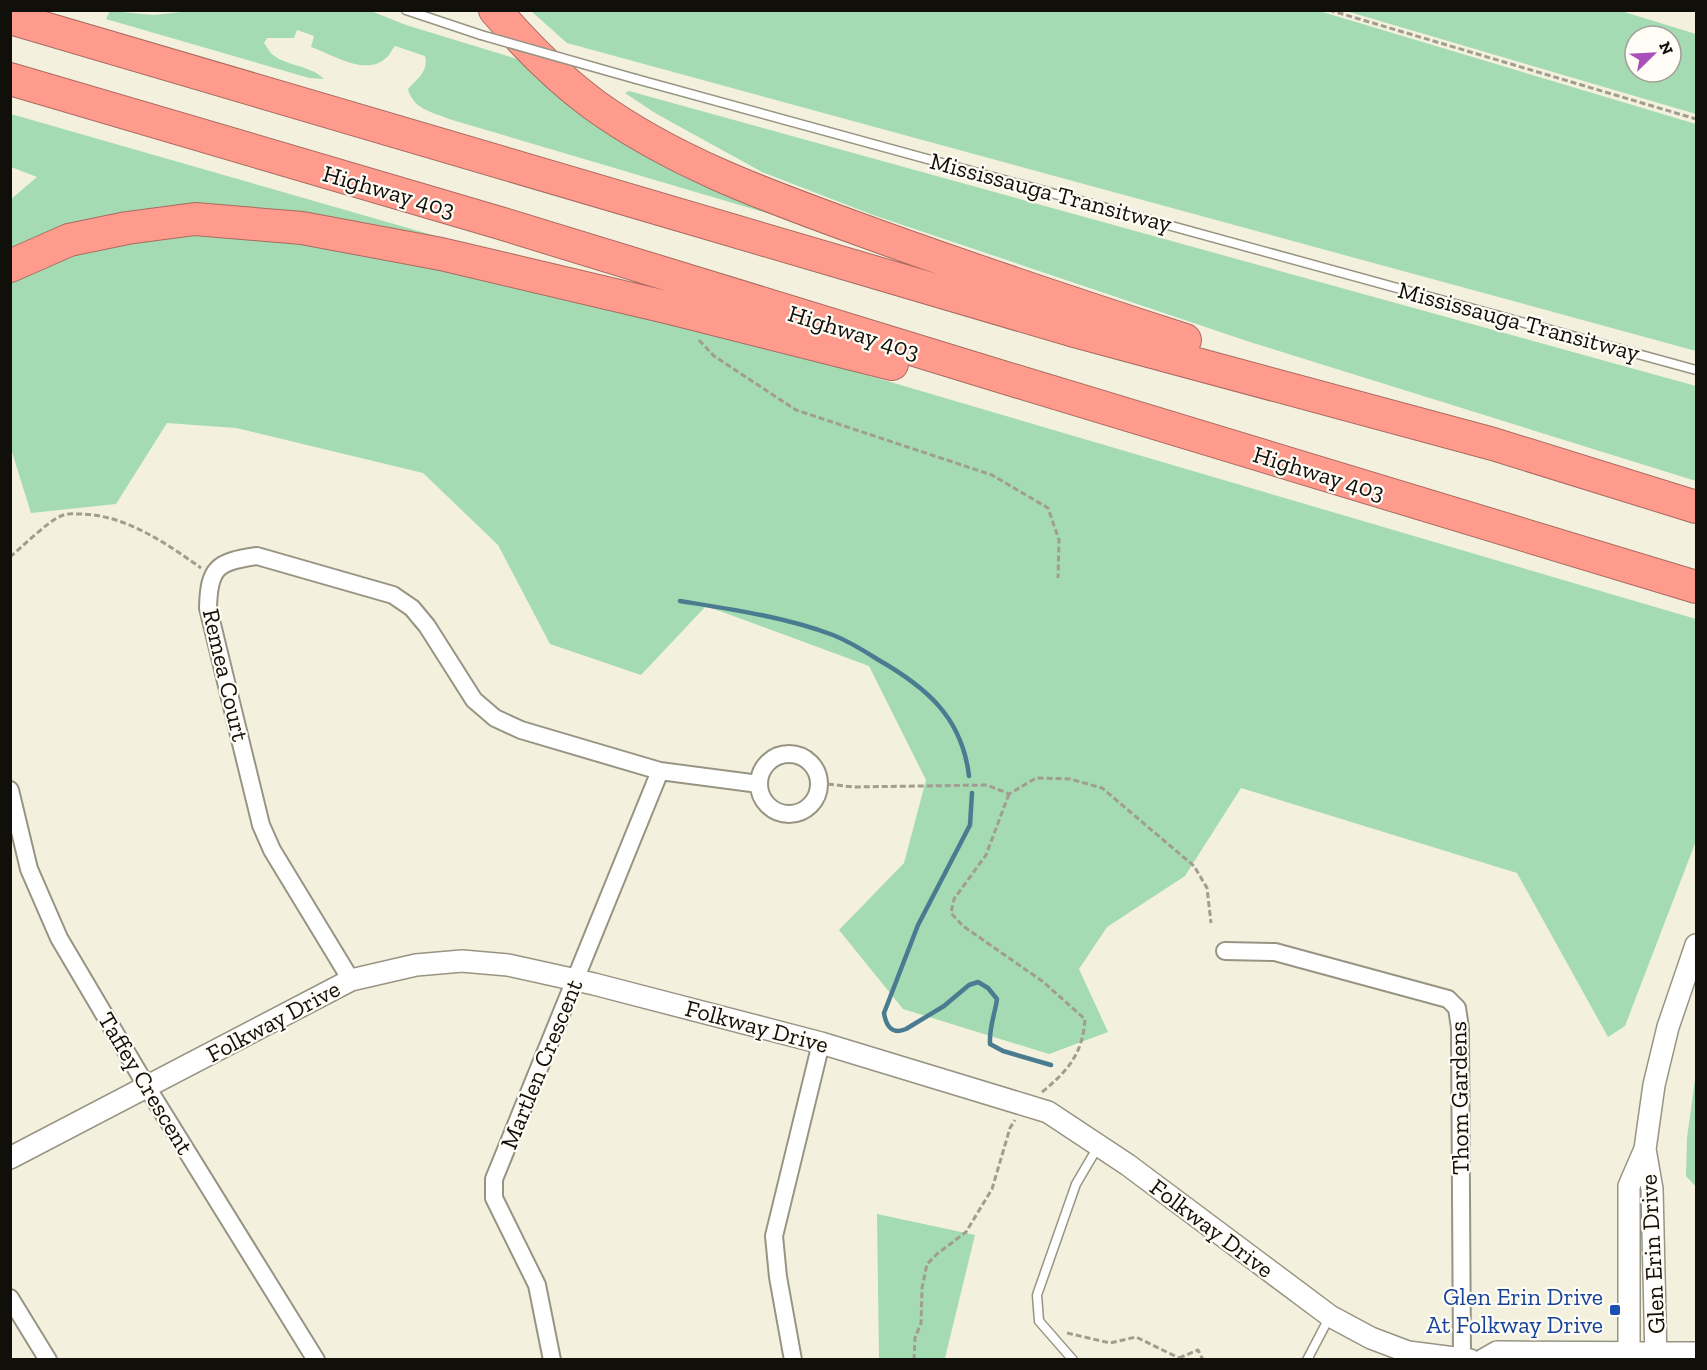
<svg xmlns="http://www.w3.org/2000/svg" width="1707" height="1370" viewBox="0 0 1707 1370" font-family="'Zilla Slab',serif">
	<style>
		.green { fill: #a4dbb3; fill-rule: evenodd }
		.lines { fill: none; stroke-linecap: round; stroke-linejoin: round }
		.stream { stroke: #4a7c91; stroke-width: 4.5 }
		.service-casing { stroke: #989483; stroke-width: 11 }
		.minor-casing { stroke: #989483; stroke-width: 20 }
		.tertiary-casing { stroke: #989483; stroke-width: 24 }
		.motorway-casing { stroke: #ab6a5f; stroke-width: 34 }
		.path { stroke: #a19d90; stroke-width: 3; stroke-dasharray: 6 3; stroke-linecap: butt }
		.service { stroke: #fff; stroke-width: 8 }
		.minor { stroke: #fff; stroke-width: 16 }
		.tertiary { stroke: #fff; stroke-width: 21 }
		.motorway { stroke: #fe9b8d; stroke-width: 32 }
		.service-bridge-casing { stroke: #989483; stroke-width: 11; stroke-linecap: butt }
		.service-bridge { stroke: #fff; stroke-width: 8 }
		.transit-dot { fill: #1a4fb4; stroke: #fffdf6; stroke-width: 2 }
		.labels { text-anchor: middle; dominant-baseline: central; stroke-width: 4.5; stroke-linejoin: round; paint-order: stroke }
		.street-label { font-size: 24px; fill: #110f09; stroke: #fffdf6 }
		.transit-label { font-size: 24px; fill: #164399; stroke: #fffdf6; text-anchor: end }
	</style>
	<rect width="100%" height="100%" fill="#f4f0de"/>
	<!-- green -->
	<path class="green" d="M200,10l171,1 35,14 121,37 277,162 -355,-105c-17,-7 -36,-10 -41,-30 9,-10 21,-18 17,-33l-30,-10c-3,3 -5,9 -9,12 -21,19 -54,-4 -75,-11l3,-11 -17,-6 -3,8h-27l-3,5c3,4 6,10 9,12 16,12 37,10 51,24l-15,-1 -203,-59 4,-8 44,4z
		M1316,10l380,114v227l-1129,-308 -36,-32z
		M1346,11h275l75,23v80zM1635,36h36v36h-36z
		M629,91l1067,295v95l-446,-139 -377,-127 -111,-43 -107,-59 -30,-20z
		M11,114l418,120 141,38 -273,-52 -286,36 -1,-56 27,-23 -26,-10z
		M178,231l103,6 280,58 197,48 938,276v222l-71,185 -17,11 -91,-164 -276,-85 -56,88 -78,51 -28,42 29,63 -59,22 -146,-45 -64,-79 65,-67 22,-83 -57,-114 -163,-60 -65,69 -91,-31 -52,-99 -75,-72 -187,-45 -69,-5 -51,81 -85,9 -19,-61h-1v-172l39,-20z
		M1696,1072v115l-10,-11 1,-38z
		M877,1214l98,21 -30,123 3,1h-69z"/>
	<g class="lines">
		<!-- stream -->
		<path class="stream" d="M680,601c50,8 105,16 153,34 15,6 30,15 44,24 49,28 85,58 92,117
			M972,793l-2,32 -52,100 -34,88c2,13 8,22 22,16l38,-23 25,-21 9,-3 10,6 9,11c-2,15 -8,28 -7,45l13,7 48,14"/>
		<!-- service casing -->
		<g class="service-casing">
			<path id="service" d="M406,10l75,25
				M636,79l1060,291
				M1073,1360l-34,-39 -2,-26 39,-111 23,-39
				M1307,1360l23,-44"/>
		</g>
		<!-- minor casing -->
		<g class="minor-casing">
			<path id="minor" d="M759 784a30 30 0 1 1 60 0a30 30 0 1 1-60 0Z
				M10,790l19,79 30,69 88,149 169,273
				M1225,951l50,1 173,47 9,9 3,20 2,331
				M351,980l-79,-130 -11,-25 -53,-217c1,-41 9,-46 49,-52l136,39 19,13 15,18 47,74 21,18 26,12 139,41 99,13
				M10,1298l38,62
				M552,1360l-15,-75 -43,-87v-19l166,-408
				M793,1360l-15,-83 -4,-41 47,-193"/>
		</g>
		<!-- tertiary casing -->
		<g class="tertiary-casing">
			<path id="tertiary" d="M1645,1149l7,40 4,171
				M10,1158l341,-178 65,-15 46,-4 46,4 86,19 227,59 227,69 80,53 202,151 41,22 37,14 62,8
				M1483,1360l14,-8 199,1
				M1629,1360v-174l16,-37 9,-64 14,-58 28,-82"/>
		</g>
		<!-- motorway casing -->
		<g class="motorway-casing">
			<path id="motorway" d="M495,10c30,35 62,67 98,94 88,64 195,99 296,136 98,35 197,68 296,100
				M10,18l1061,312 422,114 203,63
				M10,79l490,144 496,152 700,212
				M10,266l59,-26 58,-12 68,-9 107,9 139,26 229,54 222,56"/>
		</g>
		<!-- path -->
		<path class="path" d="M1329,10l367,109
			M699,340l15,16 82,54 196,65 56,33 11,32 -1,38
			M10,557c13,-11 37,-35 51,-41 6,-3 12,-2 18,-2 45,0 87,29 122,54
			M819,783l34,4 134,-2 22,9 27,-16 34,1 32,9 92,78 13,22 4,35
			M1009,794l-23,61 -32,44 -3,14 12,13 79,55 43,38c-2,34 -17,52 -43,73
			M1067,1333l43,10 26,-6 43,21v2
			M1179,1358l19,-8 5,10
			M914,1360l1,-22 6,-15 1,-35 5,-24 10,-10 29,-22 26,-43 18,-61 5,-8"/>
		<!-- service -->
		<use href="#service" class="service"/>
		<!-- minor -->
		<use href="#minor" class="minor"/>
		<!-- tertiary -->
		<use href="#tertiary" class="tertiary"/>
		<!-- motorway -->
		<use href="#motorway" class="motorway"/>
		<!-- service-bridge casing -->
		<g class="service-bridge-casing">
			<path id="service-bridge" d="M481,35l155,44"/>
		</g>
		<!-- service-bridge -->
		<use href="#service-bridge" class="service-bridge"/>
	</g>
	<!-- markers -->
	<rect class="transit-dot" x="1609" y="1304" width="12" height="12" rx="3"/>
	<g class="labels">
		<!-- street labels -->
		<g class="street-label">
			<text transform="translate(389 191) rotate(16)">Highway 403</text>
			<text transform="translate(1051 192) rotate(15)">Mississauga Transitway</text>
			<text transform="translate(1519 321) rotate(15)">Mississauga Transitway</text>
			<text transform="translate(854 332) rotate(17)">Highway 403</text>
			<text transform="translate(1319 473) rotate(17)">Highway 403</text>
			<text transform="translate(226 675) rotate(77)">Remea Court</text>
			<text transform="translate(273 1021) rotate(-28)">Folkway Drive</text>
			<text transform="translate(757 1026) rotate(15)">Folkway Drive</text>
			<text transform="translate(541 1064) rotate(-68)">Martlen Crescent</text>
			<text transform="translate(146 1083) rotate(59)">Taffey Crescent</text>
			<text transform="translate(1459 1098) rotate(-91)">Thom Gardens</text>
			<text transform="translate(1212 1228) rotate(37)">Folkway Drive</text>
			<text transform="translate(1652 1254) rotate(-93)">Glen Erin Drive</text>
		</g>
		<!-- transit labels -->
		<g class="transit-label">
			<text x="1603" y="1296">Glen Erin Drive<tspan x="1603" dy="28">At Folkway Drive</tspan></text>
		</g>
	</g>
	<!-- border -->
	<rect width="1707" height="1370" fill="none" stroke="#110f09" stroke-width="24"/>
	<!-- north arrow -->
	<g transform="translate(1653 54) rotate(66)"><circle r="28" fill="#fffdf6" stroke="#a09e97" stroke-width="1.5"/>
	<path d="M0-4.5L10 22L0 15L-10 22Z" fill="#a94fba"/>
	<text y="-9" font-size="16" font-weight="bold" text-anchor="middle" fill="#110f09">N</text>
	</g>
</svg>
